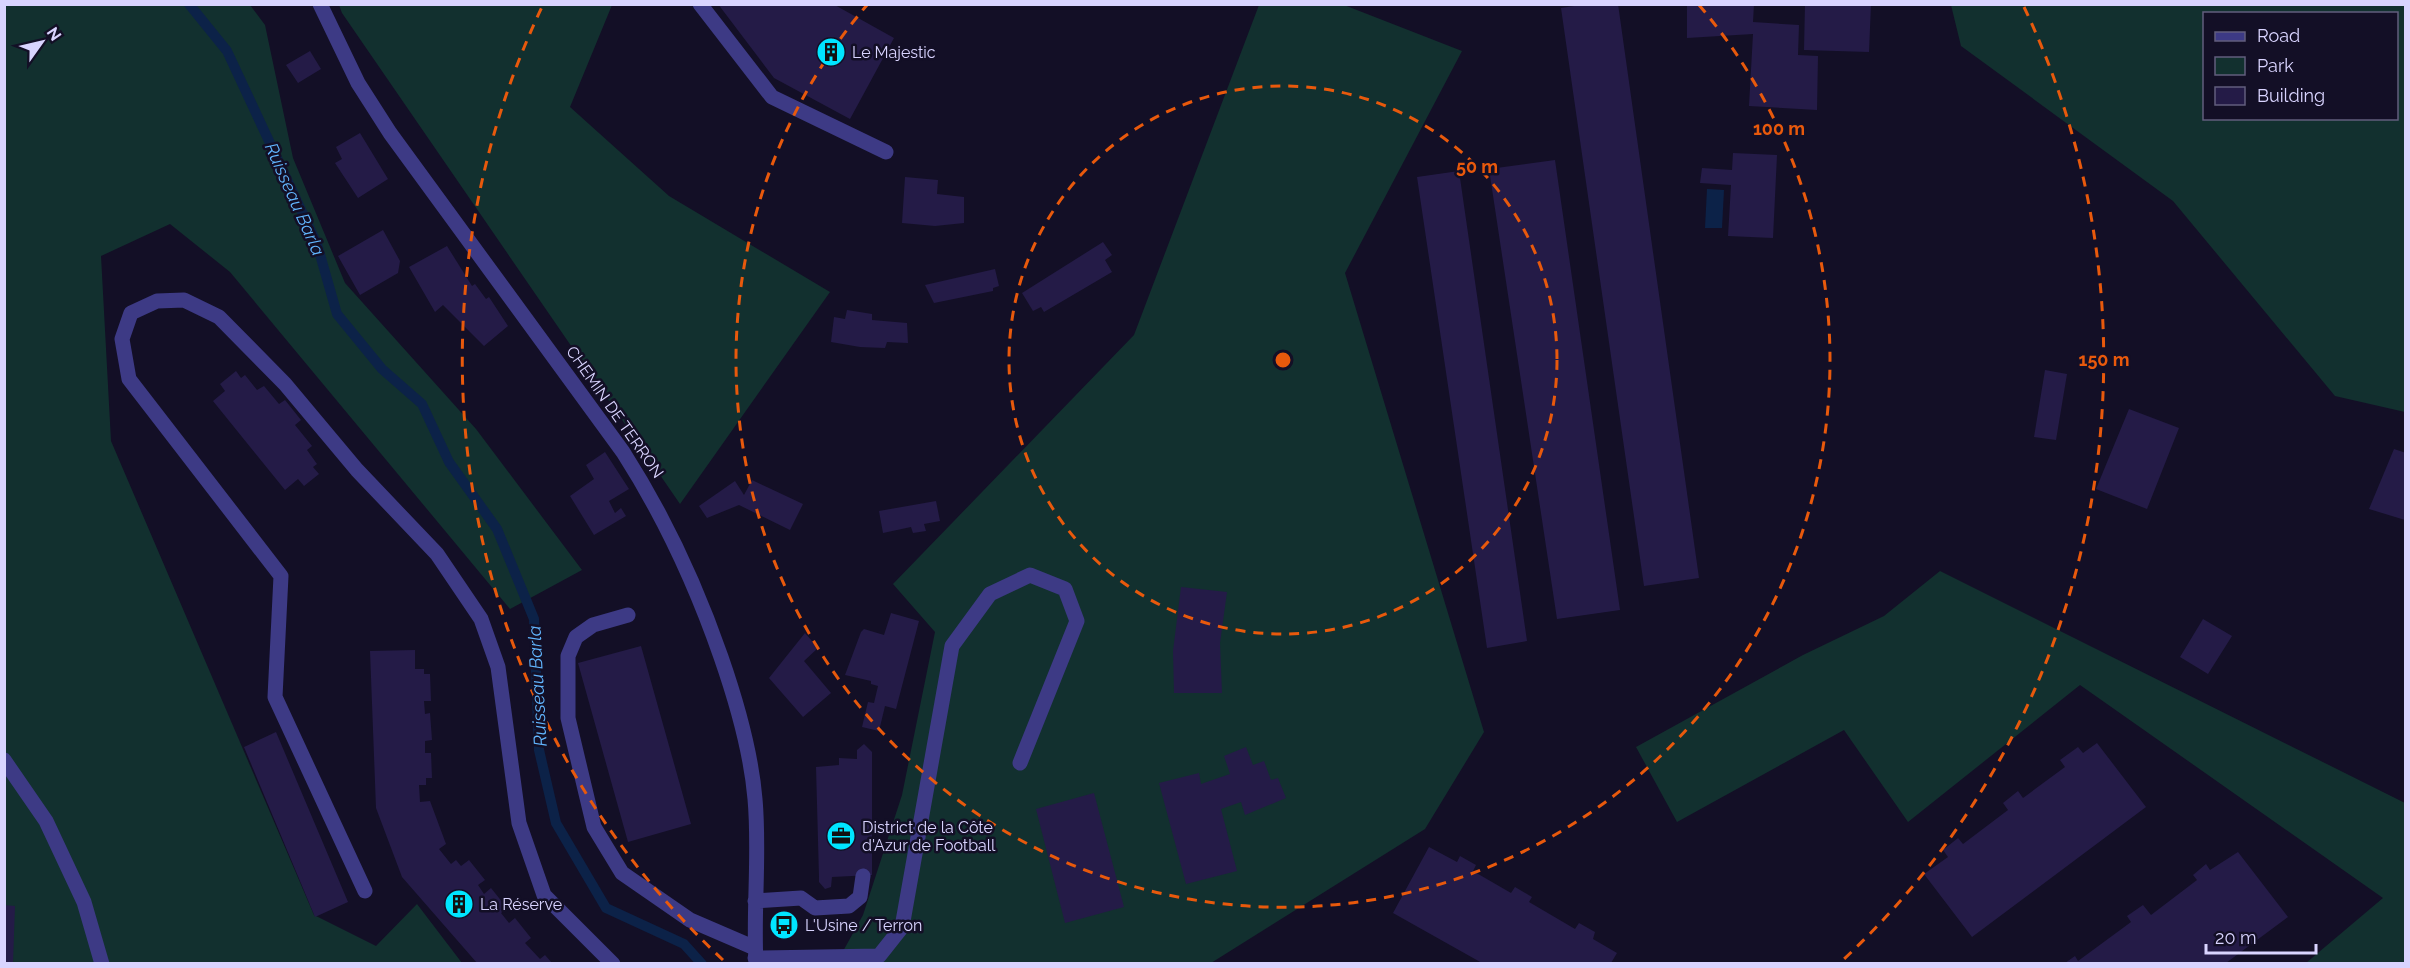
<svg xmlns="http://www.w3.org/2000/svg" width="2410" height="968" viewBox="0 0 2410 968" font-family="Raleway,sans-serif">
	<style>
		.green { fill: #12302f; fill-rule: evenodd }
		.water { fill: #0c2248 }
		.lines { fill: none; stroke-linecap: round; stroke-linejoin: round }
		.stream { stroke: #0c2248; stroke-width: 10 }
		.building { fill: #241b47 }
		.minor { stroke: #3d3a85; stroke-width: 15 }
		.ring { fill: none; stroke: #e8590c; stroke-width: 3; stroke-dasharray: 10 8 }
		.labels { text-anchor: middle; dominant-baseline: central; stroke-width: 5; stroke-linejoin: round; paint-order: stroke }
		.poi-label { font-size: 16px; fill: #d9d4ff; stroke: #130f26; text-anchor: start }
		.street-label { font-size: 16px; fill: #d9d4ff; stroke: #130f26 }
		.water-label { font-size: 18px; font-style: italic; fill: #62b6ff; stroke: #130f26 }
		.centre { fill: #e8590c; stroke: #130f26; stroke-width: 3 }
		.ring-label { font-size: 18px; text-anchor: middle; font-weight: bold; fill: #e8590c; stroke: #130f26; stroke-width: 5; stroke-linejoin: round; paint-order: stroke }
	</style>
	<rect width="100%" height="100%" fill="#130f26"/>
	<!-- green -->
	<path class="green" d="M4,5h246l15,20 28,133 52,125 131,146 106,141 -72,39 -280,-337 -60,-48 -69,32 10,185 203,474 62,31 41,-42 45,59h-453l-5,-14z
		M339,5h273l-42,102 99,89 161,96 -150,212 -338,-491z
		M1259,5h85l118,46 -117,222 139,459 -59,97 -214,134 -375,1 27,-49 39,-120 33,-163 -42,-48 241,-249z
		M1951,5h454v407l-70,-16 -162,-195 -212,-155zM2204,14h192v104h-192z
		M1940,571l465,232v160h-99l77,-65 -303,-213 -172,137 -64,-92 -167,92 -41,-75 167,-92 81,-39z"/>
	<!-- water -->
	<path class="water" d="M1707,189l17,1 -2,38h-17z"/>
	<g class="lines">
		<!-- stream -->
		<path class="stream" d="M189,4l38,47 90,193 20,70 45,55 40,35 27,58 48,67 37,90 5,131 17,73 50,85 78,36 18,20"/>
	</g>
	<!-- building -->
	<path class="building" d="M718,4h115l61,34 -44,81 -76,-41z
		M1587,4h31l81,574 -55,8 -83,-578z
		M1687,4h67l-1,18 46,3 -1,30 20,1 -1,54 -68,-4 4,-72 -66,4z
		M1805,4h66l-2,48 -65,-2z
		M310,51l11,18 -23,14 -12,-18z
		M360,133l28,46 -30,19 -23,-35 7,-4 -6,-12z
		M1733,153l44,2 -4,83 -45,-2 3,-51 -31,-2 2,-15 30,2z
		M1555,160l65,450 -63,9 -68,-450z
		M1459,171l68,470 -40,7 -70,-471z
		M905,177l33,3 -1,14 27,3v26l-29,3 -33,-3z
		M383,230l17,31 -2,12 -38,22 -22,-39z
		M1103,242l9,13 -7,5 7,12 -68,40 -3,-5 -8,4 -11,-18z
		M447,246l25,40 3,-2 11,15 3,-2 19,29 -24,20 -41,-41 -8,7 -26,-45z
		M995,269l4,17 -6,2v3l-59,12 -9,-18z
		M847,310l25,4v6l35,3 1,20 -21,-1 -2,6 -25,-1 -29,-5 3,-25 11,2z
		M2045,370l22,4 -11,66 -22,-3z
		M236,371l5,7 4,-3 12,15 7,-4 15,18 6,-4 16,20 -6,5 17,21 -5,4 10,14 -4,3 6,7 -15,12 -6,-7 -13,11 -72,-89 12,-10 -5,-7z
		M2129,409l50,19 -32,81 -51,-20z
		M2394,449l12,4 -1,67 -36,-11z
		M605,452l24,37 -20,12 6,12 6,-5 5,8 -32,19 -24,-39 24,-17 -8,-14z
		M752,480l51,24 -13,26 -51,-25 -32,13 -8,-12 36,-25 9,14z
		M936,501l4,20 -16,3 2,7 -13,2 -2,-6 -28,6 -4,-22z
		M1181,587l46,5 -7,51 2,50h-48l-1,-42z
		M891,613l28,8 -23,88 -11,-3 -6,25 -17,-4 6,-25 6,1 4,-17 -7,-2v-3l-26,-6 16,-43 3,-3 20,6z
		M2203,619l29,17 -24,38 -28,-17z
		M805,633l13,15 -14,13 27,32 -28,24 -34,-39z
		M641,646l50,178 -63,18 -50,-179z
		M415,650v19h9v5h6l1,27h-7l1,13 5,-1 2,27 -7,1v12h6l1,25h-6v7h-7l1,17 10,-1 16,43 -7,5 12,15 5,-4 5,6 8,-6 16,20 -7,5 6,9 7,-6 16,20 -6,5 8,10 6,-5 16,20 -6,5 15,16 5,-4 7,8h-75l-75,-86 -26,-69 -6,-157z
		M276,732l72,170 -33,15 -71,-170z
		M2097,743l49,64 -174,130 -48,-63 24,-17 -5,-7 15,-12 5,6 45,-34 -5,-7 15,-12 5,7 42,-31 -5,-7 18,-13 5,6z
		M864,744l8,8v123l-40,2 -1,10 -6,2 -6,-7v-5l-3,-110 23,-2v-7l18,1v-9z
		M1246,747l7,18 11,-4 7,19 7,-2 8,20 -41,17 -4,-13 -20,7 16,62 -51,13 -27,-101 40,-10 2,11 29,-10 -6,-18z
		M1094,793l30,114 -59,16 -29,-114z
		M1429,847l28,15 3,-6 16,9 -3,6 38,22 4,-6 17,10 -3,5 46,27 4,-6 16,9 -2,7 24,14 -6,10h-129l-89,-50z
		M2238,852l50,65 -62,46h-161l10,-7 3,5 53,-39 -4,-6 16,-11 8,10 46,-35 -4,-5 13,-11 4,6z
		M4,905l11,1 -2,57h-9z"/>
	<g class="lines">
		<!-- minor -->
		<path class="minor" d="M320,4l38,79 32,50 233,319c41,64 73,133 98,205 16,46 30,94 34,142 5,55 -2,110 1,165
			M700,4l72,93 114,55
			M628,615l-35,10 -17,12 -8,19v62l26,109 28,46 68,47 65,28
			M4,760l42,61 38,81 18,62
			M365,891l-90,-194 6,-121 -152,-197 -7,-40 9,-26 26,-12 27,-1 35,17 66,67 72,86 80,84 44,65 17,48 21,156 25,72 69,69
			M755,901l46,-3 14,10 34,-2 11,-9 3,-21
			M755,958l124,-2 23,-29 50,-281 38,-52 40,-19 35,14 12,32 -57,142"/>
	</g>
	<!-- distance rings -->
	<g class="ring">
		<circle cx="1283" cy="360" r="274"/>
		<path d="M1699 5A547 547 0 1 1 867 5"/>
		<path d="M723 960A821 821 0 0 1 542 7M2024 7A821 821 0 0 1 1843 960"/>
	</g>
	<!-- icons -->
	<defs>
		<g id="building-disc" transform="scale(1.5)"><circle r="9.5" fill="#00e5ff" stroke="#130f26"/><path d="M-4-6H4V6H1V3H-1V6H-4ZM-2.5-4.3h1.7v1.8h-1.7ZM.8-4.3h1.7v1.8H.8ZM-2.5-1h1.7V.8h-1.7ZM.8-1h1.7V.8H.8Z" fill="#111"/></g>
		<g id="office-disc" transform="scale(1.5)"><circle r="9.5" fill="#00e5ff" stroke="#130f26"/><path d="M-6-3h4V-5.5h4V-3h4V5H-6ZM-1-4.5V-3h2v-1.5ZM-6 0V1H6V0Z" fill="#111"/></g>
		<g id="bus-disc" transform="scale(1.5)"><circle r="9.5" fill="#00e5ff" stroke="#130f26"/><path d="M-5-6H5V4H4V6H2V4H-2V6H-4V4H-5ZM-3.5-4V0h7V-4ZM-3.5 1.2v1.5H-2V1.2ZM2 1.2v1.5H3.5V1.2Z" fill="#111"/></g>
	</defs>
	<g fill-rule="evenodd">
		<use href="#building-disc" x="831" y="52"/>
		<use href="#office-disc" x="841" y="836"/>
		<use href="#building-disc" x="459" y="904"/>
		<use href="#bus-disc" x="784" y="925"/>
	</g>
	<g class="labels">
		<!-- poi labels -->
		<g class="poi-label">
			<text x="852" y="52">Le Majestic</text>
			<text x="862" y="827">District de la Côte<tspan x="862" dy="18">d'Azur de Football</tspan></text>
			<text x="480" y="904">La Réserve</text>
			<text x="805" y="925">L'Usine / Terron</text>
		</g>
		<!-- street labels -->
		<g class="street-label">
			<text transform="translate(615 412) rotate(55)">CHEMIN DE TERRON</text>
		</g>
		<!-- water labels -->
		<g class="water-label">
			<text transform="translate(295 199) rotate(66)">Ruisseau Barla</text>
			<text transform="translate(537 686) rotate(-93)">Ruisseau Barla</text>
		</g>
	</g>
	<circle cx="1283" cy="360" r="9" class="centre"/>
	<g class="ring-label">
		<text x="1779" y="135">100 m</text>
		<text x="1477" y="173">50 m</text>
		<text x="2104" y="366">150 m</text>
	</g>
	<!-- border -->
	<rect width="2410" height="968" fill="none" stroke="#d9d4ff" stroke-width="12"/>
	<!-- legend -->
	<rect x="2203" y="12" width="195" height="108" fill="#130f26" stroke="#625e7d" stroke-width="1.5"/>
	<rect x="2215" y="32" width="30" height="9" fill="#3d3a85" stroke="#625e7d" stroke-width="1.5"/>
	<text x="2257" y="42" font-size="18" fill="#d9d4ff">Road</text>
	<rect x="2215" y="57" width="30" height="18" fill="#12302f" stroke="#625e7d" stroke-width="1.5"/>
	<text x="2257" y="72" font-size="18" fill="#d9d4ff">Park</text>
	<rect x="2215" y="87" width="30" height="18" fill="#241b47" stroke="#625e7d" stroke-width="1.5"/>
	<text x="2257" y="102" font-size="18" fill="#d9d4ff">Building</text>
	<!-- north arrow -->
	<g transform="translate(42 42) rotate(56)" stroke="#130f26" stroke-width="4.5" paint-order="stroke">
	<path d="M0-4.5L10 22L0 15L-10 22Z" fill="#d9d4ff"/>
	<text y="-9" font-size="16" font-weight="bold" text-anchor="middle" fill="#d9d4ff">N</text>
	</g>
	<!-- scale -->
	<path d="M2206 944v9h110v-9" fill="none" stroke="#d9d4ff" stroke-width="3"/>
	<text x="2215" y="944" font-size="18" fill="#d9d4ff" stroke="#130f26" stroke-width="4.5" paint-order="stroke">20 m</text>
</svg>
